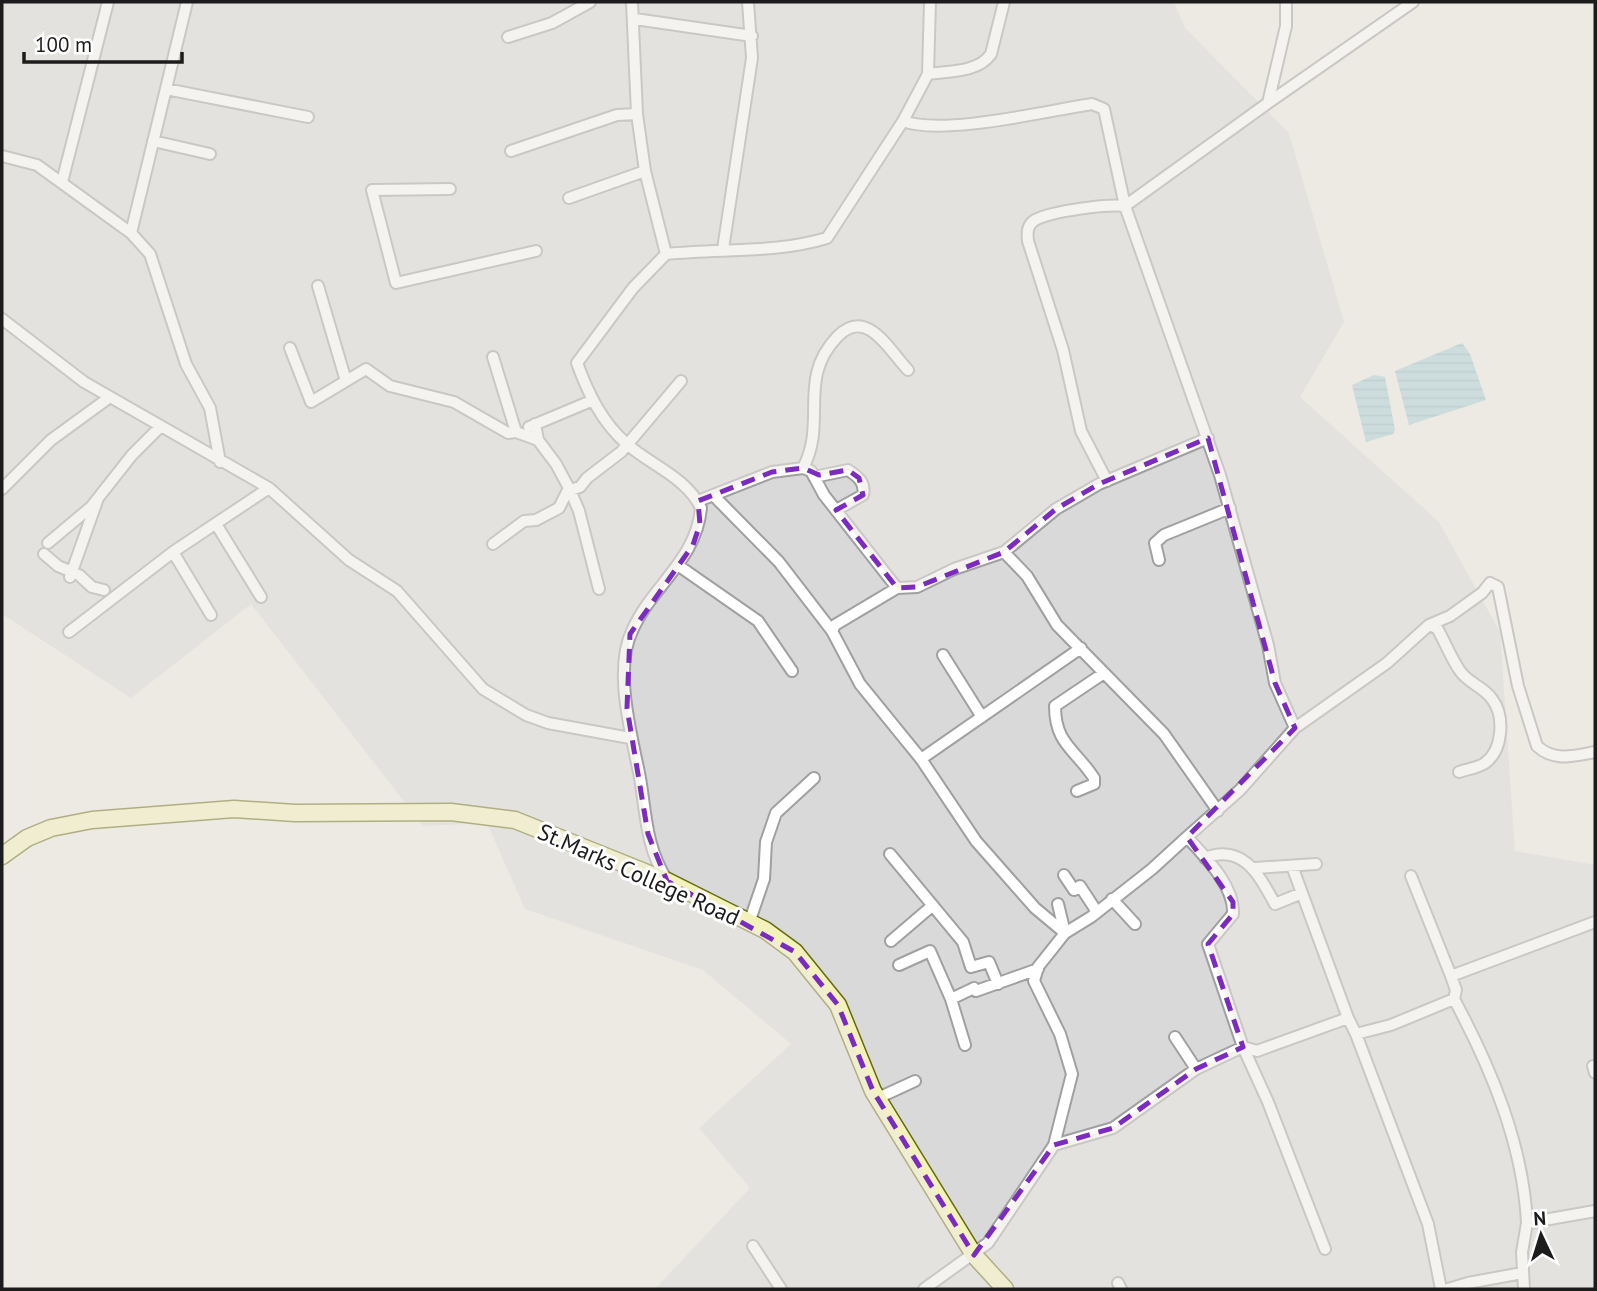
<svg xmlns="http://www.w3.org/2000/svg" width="1597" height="1291" viewBox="0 0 1597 1291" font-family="'PT Sans',sans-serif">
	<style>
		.residential { fill: #dad9d9 }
		.water { fill: url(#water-rules) }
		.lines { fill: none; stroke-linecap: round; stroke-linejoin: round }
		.street-casing { stroke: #a0a0a0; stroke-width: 14 }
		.secondary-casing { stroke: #65690d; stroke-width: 19 }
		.street { stroke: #fff; stroke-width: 10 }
		.secondary { stroke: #f3f2ba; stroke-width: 16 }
		.marked { fill: none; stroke: #7b2cbf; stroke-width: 5; stroke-dasharray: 14 9; stroke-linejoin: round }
		.labels { text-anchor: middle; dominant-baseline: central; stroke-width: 6; stroke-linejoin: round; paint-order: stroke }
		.street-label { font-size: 23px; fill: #1c1c1c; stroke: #fff }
	</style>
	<defs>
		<pattern id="water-rules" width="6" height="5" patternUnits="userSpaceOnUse" patternTransform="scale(1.75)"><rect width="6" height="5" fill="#a6cfd7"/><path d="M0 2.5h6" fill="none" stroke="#8eb1b8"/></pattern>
	</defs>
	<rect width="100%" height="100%" fill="#ede9e3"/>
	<!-- residential -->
	<path class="residential" d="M2,2h1172l11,26 104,105 55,189 -44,75 139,125 61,110 15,219 80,14v424h-940l95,-101 -51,-60 92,-84 -88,-74 -178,-61 -38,-86 -64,3 -172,-222 -120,94 -129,-84z"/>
	<!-- water -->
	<path class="water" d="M1462,343l8,11 16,46 -77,25 -14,-54z
		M1374,375l11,2 10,53 -2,4 -27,8 -14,-57z"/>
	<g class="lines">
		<!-- street casing -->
		<g class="street-casing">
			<path id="street" d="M632,2l5,112 8,57 21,83
				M1286,2v24l-18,77 145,-101
				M635,19l117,17
				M508,37l44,-14 38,-21
				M928,74c20,-3 50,-1 63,-20l13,-52
				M166,89l142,28
				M903,121l25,-47 2,-72
				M153,141l57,13
				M511,151l106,-36 20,-1
				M2,156l35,9 94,68 19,21 36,110 24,44 10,54
				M62,182l46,-180
				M450,189l-78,1 24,93 140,-32
				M569,198l76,-27
				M131,233l56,-231
				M723,249l29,-191 -4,-56
				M318,286l28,95
				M2,319l82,63 185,106 80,72 48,31 86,98 43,26 22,8 82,15
				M290,348l21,54 55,-33 24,17 64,16 54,31 8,-1 22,8 -3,-16
				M493,357l23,75
				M529,427l62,-26
				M538,440l18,24 14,26 10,-3 7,-9 34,-26 60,-71
				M803,468c25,-47 -7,-89 35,-132 29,-29 51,14 70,34
				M814,477l34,-7c9,6 18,12 15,25l-27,15
				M1107,481l-26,-50 -18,-81 -35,-109c-1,-8 -1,-16 7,-21 17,-9 71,-16 90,-14l143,-103
				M2,489l49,-49 59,-43
				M570,490l9,21 20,78
				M713,495l66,67 53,69
				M698,501l74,-29 31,-4 8,3 13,24 73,93
				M216,524l45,73
				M48,543l43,-36 41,-52 29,-29
				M493,544l31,-23 12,-1 23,-12 10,-20
				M173,552l38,63
				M1004,552l23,24 30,49 107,109 54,77
				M44,554l14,12 21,9 13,12 12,3
				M1159,560l-4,-17 9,-8 66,-27
				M679,566l79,55 34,50
				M70,577l27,-76
				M1429,625l8,3c8,14 14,30 23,43 8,12 24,16 32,28 13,17 11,51 -7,64 -7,5 -18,6 -26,9
				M69,632l104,-80 96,-64
				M943,655l39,62
				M921,759l160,-111
				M1077,791l17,-7v-6c-19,-29 -39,-34 -39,-72l49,-33
				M890,854l73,88 8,25 18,-5 9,22
				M1205,858c38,-15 54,17 70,46l27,-11
				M1292,866l56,152
				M1255,868l61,-4
				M1064,875l10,15 6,-4 17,26
				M1411,876l40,100 5,14 -2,9
				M667,880c-21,-32 -21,-66 -27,-102 -8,-42 -27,-107 -8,-147 20,-46 64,-70 69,-123 -14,-30 -50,-43 -73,-63 -26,-22 -40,-52 -51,-82l56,-75 33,-34c55,-6 108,0 161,-16l76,-117c40,15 143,-10 189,-17l12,5 21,97 95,269 48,170 7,38 20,45
				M1112,899l23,25
				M1058,904l7,29
				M749,923l15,-44 2,-37 10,-29 38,-35
				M1065,933l-30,-25 -59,-67 -55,-82 -61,-75 -28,-53 3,-6 62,-37 20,-1 37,-18 50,-17 52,-43 43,-25 109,-46
				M891,941l41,-35
				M899,965l31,-14 21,48
				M1451,976l144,-54
				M1356,1034l72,190 13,65
				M1175,1037l21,32
				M965,1045l-14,-46 23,-11 2,3 62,-22
				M1243,1047l14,4 91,-33 8,16 35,-9 63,-26c37,69 69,145 73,224
				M1243,1047l25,55 57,147
				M1593,1066l2,7
				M878,1098l37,-17
				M1054,1145l18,-71 -12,-40 -26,-53 4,-14 27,-34 26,-16 61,-48 35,-32
				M753,1246l28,43
				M1118,1283l3,6
				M924,1289l64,-46 66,-98 59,-17 83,-59 47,-22 -35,-103 25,-30c2,-28 -28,-57 -46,-77l53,-47 55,-62 92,-65 42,-38 21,-9 32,-23 8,-10 8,4 20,99 19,60c17,16 37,10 58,6
				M1448,1289l20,-6 54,-10
				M1524,1289l-2,-37 5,-29 68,-12"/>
		</g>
		<!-- secondary casing -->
		<g class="secondary-casing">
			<path id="secondary" d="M2,856l25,-18 24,-10 41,-8 142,-11 61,4 156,-1 64,8 152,61 98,49 30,22 43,53 35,86 101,164 31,34"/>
		</g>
		<!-- street -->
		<use href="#street" class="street"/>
		<!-- secondary -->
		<use href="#secondary" class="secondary"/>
	</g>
	<!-- marked area -->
	<path d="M0 0H1597V1291H0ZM1208,438l67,245 20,45 -108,109 46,65v12l-25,30 35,103 -47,22 -83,59 -59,17 -80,110 -101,-164 -35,-86 -43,-53 -128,-71 -19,-47 -21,-126 3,-74 63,-89 7,-21 -2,-23 74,-29 31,-4 16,7 29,-5 11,8 4,17 -27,15 61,78 20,-1 87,-35 52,-43 43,-25z" fill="#ede9e3" fill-opacity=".55" fill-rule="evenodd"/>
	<path class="marked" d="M1208,438l67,245 20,45 -108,109 46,65v12l-25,30 35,103 -47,22 -83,59 -59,17 -80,110 -101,-164 -35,-86 -43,-53 -128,-71 -19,-47 -21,-126 3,-74 63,-89 7,-21 -2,-23 74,-29 31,-4 16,7 29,-5 11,8 4,17 -27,15 61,78 20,-1 87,-35 52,-43 43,-25z"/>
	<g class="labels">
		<!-- street labels -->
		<g class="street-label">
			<text transform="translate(639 874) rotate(24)">St.Marks College Road</text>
		</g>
	</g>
	<!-- border -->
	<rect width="1597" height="1291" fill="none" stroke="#1c1c1c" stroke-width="7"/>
	<!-- north arrow -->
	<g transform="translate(1541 1235) rotate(356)" stroke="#ffffff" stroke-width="5" paint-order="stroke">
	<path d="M0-5L12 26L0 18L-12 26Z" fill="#1c1c1c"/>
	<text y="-10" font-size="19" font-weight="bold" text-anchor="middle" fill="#1c1c1c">N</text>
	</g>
	<!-- scale -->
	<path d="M24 52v10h158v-10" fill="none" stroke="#1c1c1c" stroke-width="3.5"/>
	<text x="35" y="52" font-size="21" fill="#1c1c1c" stroke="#ffffff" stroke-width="5" paint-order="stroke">100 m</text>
</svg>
